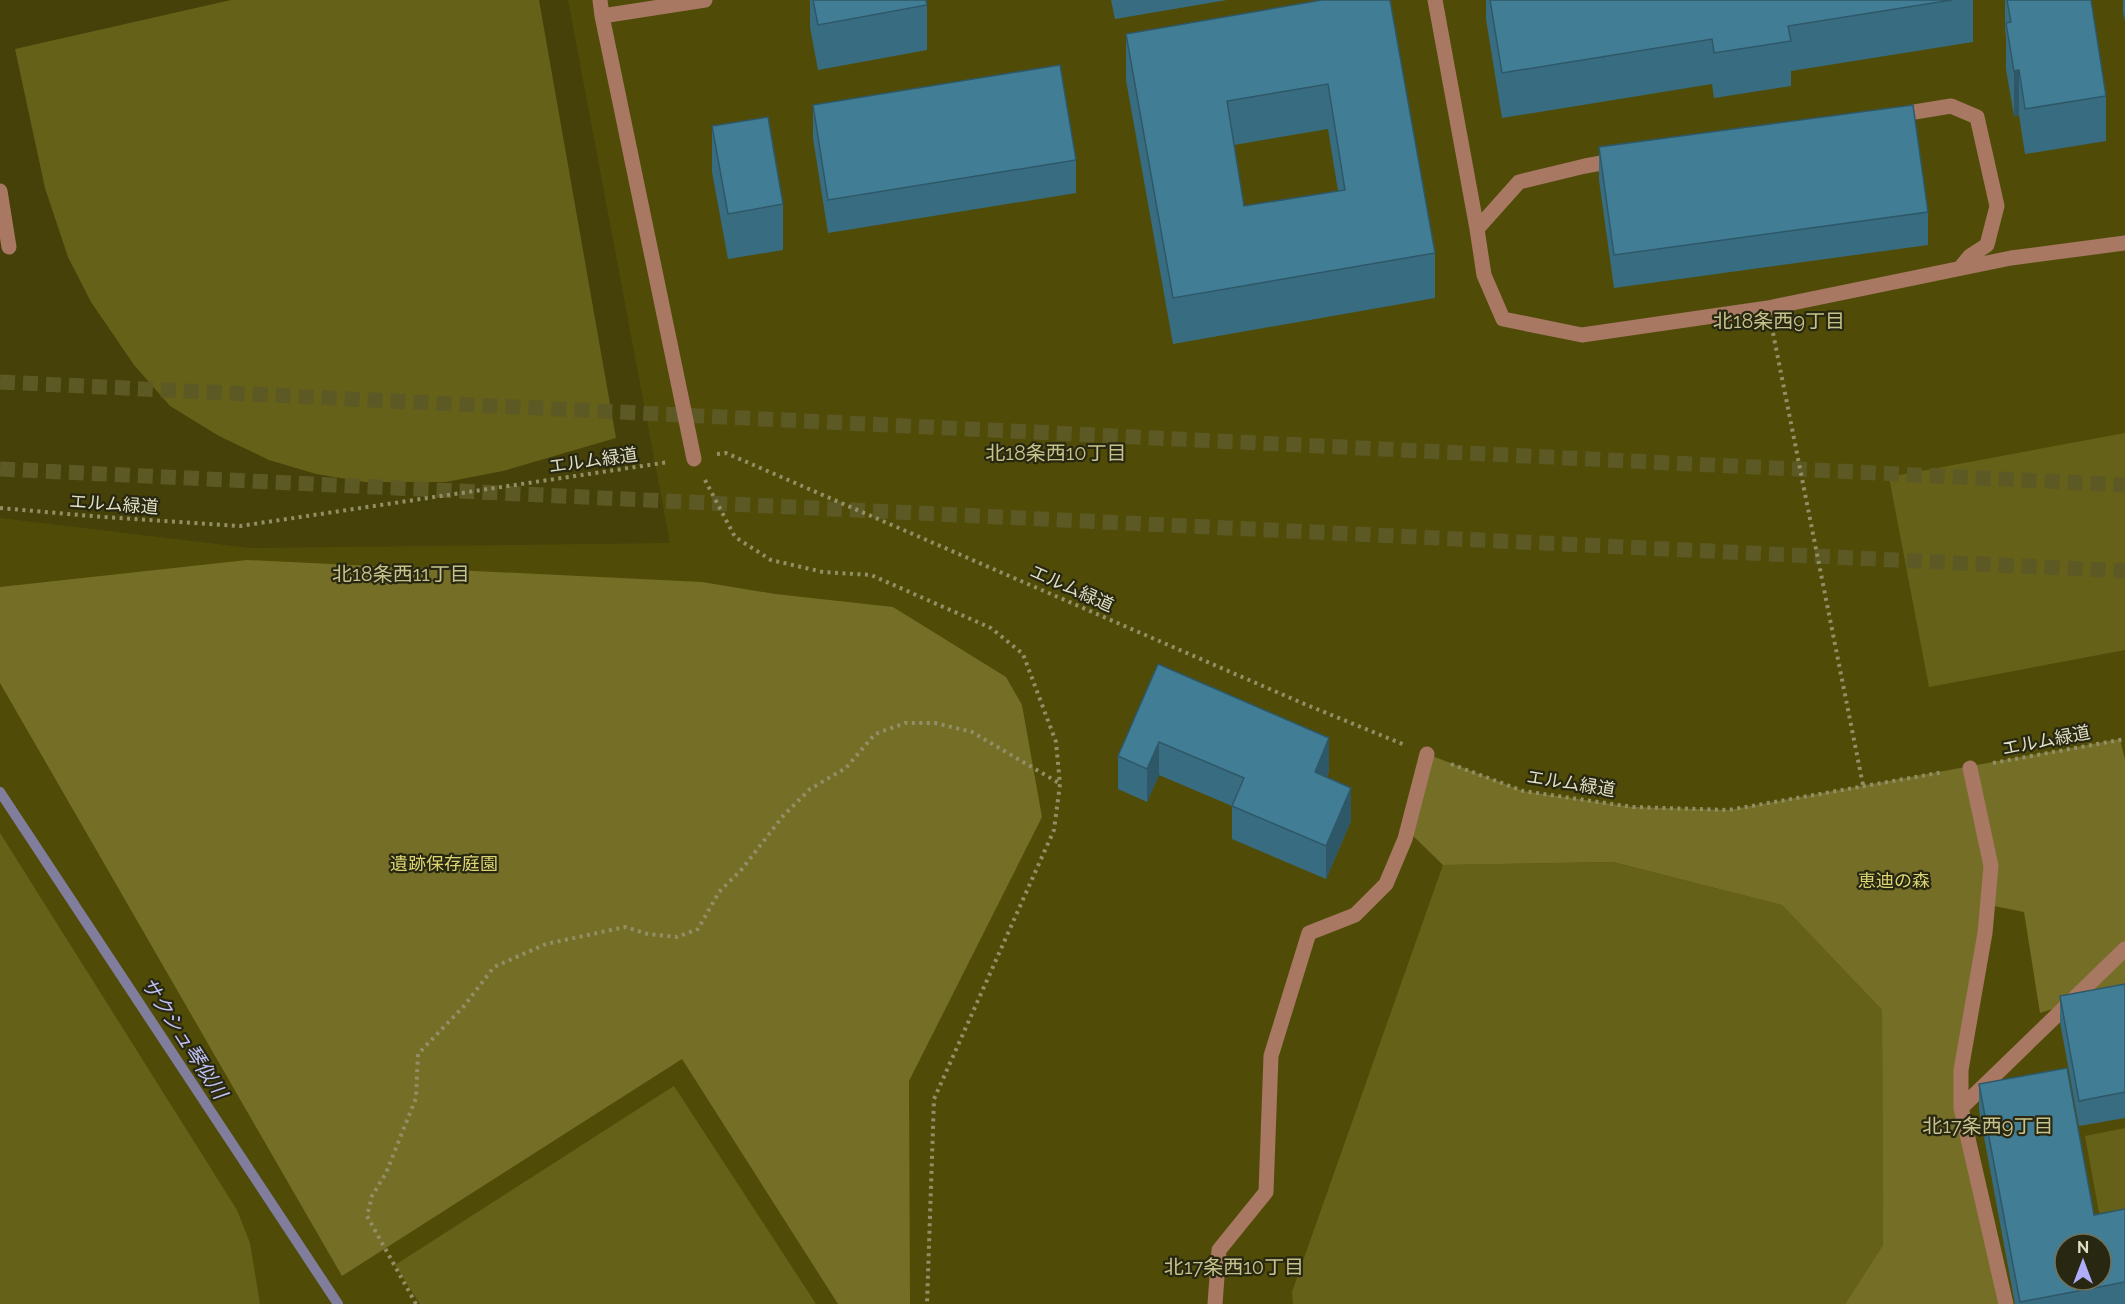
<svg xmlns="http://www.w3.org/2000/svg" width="2125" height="1304" viewBox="0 0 2125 1304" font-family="Raleway,'Noto Sans JP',sans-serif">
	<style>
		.built { fill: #504c08; fill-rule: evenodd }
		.green { fill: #666119 }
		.forest { fill: #746e27 }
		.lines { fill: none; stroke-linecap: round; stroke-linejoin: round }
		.stream { stroke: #807d9d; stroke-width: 10 }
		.minor-tunnel { stroke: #5c5925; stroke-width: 15; stroke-dasharray: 15 8; stroke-linecap: butt }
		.path { stroke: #928f66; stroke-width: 4; stroke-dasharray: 3 4.5; stroke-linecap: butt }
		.minor { stroke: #a87863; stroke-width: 15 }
		.wall { fill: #386c80; fill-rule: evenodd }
		.shaded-wall { fill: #2e5868 }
		.building { fill: #417e95; stroke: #2e5868; stroke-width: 1.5; fill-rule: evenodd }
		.labels { text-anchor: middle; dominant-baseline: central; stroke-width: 4.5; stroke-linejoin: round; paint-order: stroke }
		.street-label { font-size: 18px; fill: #dfdec3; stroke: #282711 }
		.park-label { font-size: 18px; fill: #dbd471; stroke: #282711 }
		.neighbourhood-label { font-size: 20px; fill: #c6c28c; stroke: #282711 }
		.water-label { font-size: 20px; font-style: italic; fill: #c0c0f4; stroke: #282711 }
	</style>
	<rect width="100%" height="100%" fill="#454109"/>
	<!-- built -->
	<path class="built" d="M568,0h1557v1304h-2125v-786l250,30 420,-5zM2065,1244h36v36h-36z"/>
	<!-- green -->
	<path class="green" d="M231,0h308l77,438 -113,33 -57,11h-81l-49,-8 -47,-14 -50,-24 -49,-30 -36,-41 -43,-63 -23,-45 -23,-69 -30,-139z
		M2125,433v217l-196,37 -40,-210z
		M0,833l237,377 13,33 10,61h-260z
		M1613,862l169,43 100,105 1,235 -38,59h-552l-1,-12 151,-427z
		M674,1086l142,218h-396l-25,-39z
		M2125,1128v102l-22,4 -18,-98z"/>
	<!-- forest -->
	<path class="forest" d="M247,560l455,22 73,12 118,13 113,70 16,28 20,112 -133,264 1,223h-72l-156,-245 -340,217 -342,-593v-96z
		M2120,739l5,21v226l-85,27 -16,-101 -35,-7 -28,165 49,234h-165l38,-59 -1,-235 -100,-105 -169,-43 -170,3 -36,-35 20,-76 96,37 110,16 96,3z"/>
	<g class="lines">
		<!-- stream -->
		<path class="stream" d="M0,792l338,512"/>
		<!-- minor-tunnel -->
		<path class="minor-tunnel" d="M0,382l2125,103
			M0,469l2125,102"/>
		<!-- path -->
		<path class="path" d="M1773,333l90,452
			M717,454l9,-1 576,250 103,42
			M705,480l30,57 36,23 52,12 48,3 120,53 32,26 33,88 4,42 -6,46 -120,269 -7,205
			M0,508l103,9 137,9 429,-64
			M1993,763l132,-24
			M1451,764l72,27 110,16 96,3 215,-38
			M416,1304l-49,-88 5,-20 14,-23 30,-75 2,-44 46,-48 30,-39 52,-23 79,-17 23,7 29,3 21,-8 21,-37 23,-23 41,-53 27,-27 36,-21 29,-34 30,-11h30l37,9 87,51"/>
		<!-- minor -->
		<path class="minor" d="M600,0l2,16
			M1435,0l42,229
			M1896,115l55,-9 26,11 20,89 -10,39 -17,11 -10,12
			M1618,160l-33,6 -66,16 -42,47 7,46 19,44 79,16 186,-27 243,-50 114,-15
			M0,191l9,56
			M694,459l-92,-443 103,-16
			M1970,768l21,98 -6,67 -24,137v38l45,196
			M1961,1108l164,-159
			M1215,1304l4,-54 47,-58 5,-136 38,-123 46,-18 31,-31 19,-45 22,-85"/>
	</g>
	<!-- wall -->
	<path class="wall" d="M810,0h116l1,5v45l-109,20 -8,-43z
		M1111,0h116l-112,19z
		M1322,0l113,253v45l-262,46 -47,-264v-46zM1328,129l10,62 -94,15 -10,-61z
		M1486,0h487v42l-182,29v15l-77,12 -2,-14 -210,34 -16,-99z
		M2005,0h86l15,96v45l-81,13 -6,-39 -5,1 -8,-47v-31l-1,-11z
		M2123,0h2v22l-2,-10z
		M813,105l263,55v33l-248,40 -15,-95z
		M712,126l71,78v46l-55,9 -16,-87z
		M1599,147l329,65v33l-314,43 -15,-108z
		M1158,664l171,107 -2,6 24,44 -25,58 -94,-40v-33l-73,-31 -12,27 -29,-13v-33z
		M2125,984v134l-46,8 -19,-104v-26z
		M1979,1084l115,131 31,-6v95h-110l-36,-194z"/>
	<!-- shaded-wall -->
	<path class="shaded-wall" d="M2019,70v45l-5,1v-45z
		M1329,738v33l-14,34v-33z
		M1159,742v33l-12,27v-33z
		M1351,788v33l-25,58v-33z"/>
	<!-- building -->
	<path class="building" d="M813,0h113l1,5 -109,20z
		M1322,0h68l45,253 -262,45 -47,-264zM1328,84l17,106 -101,16 -17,-105z
		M1490,0h462l-164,26 3,15 -77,12 -2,-14 -210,34z
		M2007,0h84l15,96 -81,13 -6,-39 -5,1 -8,-48 5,-1z
		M1060,65l16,95 -248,40 -15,-95z
		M1913,105l15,107 -314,43 -15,-108z
		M768,117l15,87 -55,10 -16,-88z
		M1158,664l171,74 -14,34 36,16 -25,58 -94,-40 12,-28 -85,-36 -12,27 -29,-13z
		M2125,984v108l-46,9 -19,-105z
		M2067,1068l27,147 31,-6v73l-105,20 -41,-218zM2065,1244h36v36h-36z"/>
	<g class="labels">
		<!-- street labels -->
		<g class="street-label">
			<text transform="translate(593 460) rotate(-8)">エルム緑道</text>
			<text transform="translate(114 504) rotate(4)">エルム緑道</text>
			<text transform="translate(1072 588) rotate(24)">エルム緑道</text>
			<text transform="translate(2046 740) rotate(-11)">エルム緑道</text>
			<text transform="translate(1571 783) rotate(9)">エルム緑道</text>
		</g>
		<!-- park labels -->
		<g class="park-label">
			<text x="444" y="863">遺跡保存庭園</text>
			<text x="1894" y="880">恵迪の森</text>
		</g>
		<!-- neighbourhood labels -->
		<g class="neighbourhood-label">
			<text x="1779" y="321">北18条西9丁目</text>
			<text x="1056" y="453">北18条西10丁目</text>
			<text x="401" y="574">北18条西11丁目</text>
			<text x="1988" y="1126">北17条西9丁目</text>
			<text x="1234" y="1267">北17条西10丁目</text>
		</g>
		<!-- water labels -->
		<g class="water-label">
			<text transform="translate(184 1038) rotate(57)">サクシュ琴似川</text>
		</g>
	</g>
	<!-- north arrow -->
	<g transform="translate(2083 1262)"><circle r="28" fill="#282711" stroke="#717058" stroke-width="1.5"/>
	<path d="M0-4.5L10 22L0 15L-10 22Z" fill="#b0aefa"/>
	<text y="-9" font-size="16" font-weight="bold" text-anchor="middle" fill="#dfdec3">N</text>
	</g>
</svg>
